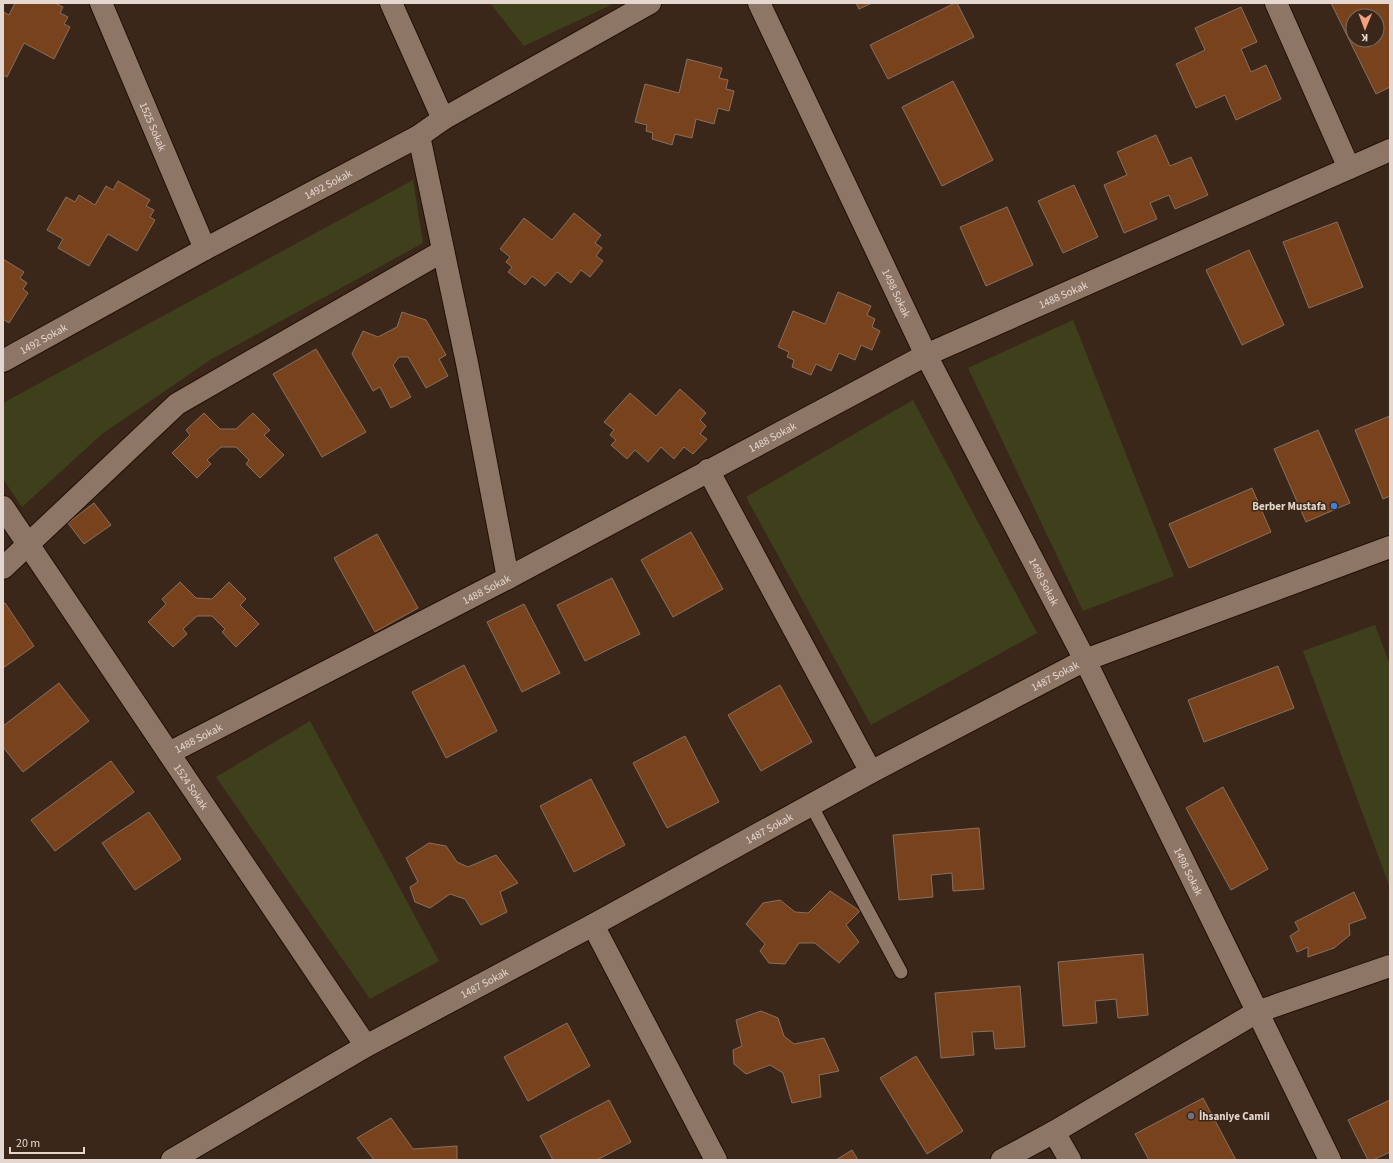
<svg xmlns="http://www.w3.org/2000/svg" width="1393" height="1163" viewBox="0 0 1393 1163" font-family="'Source Sans 3',sans-serif">
	<style>
		.green { fill: #3d401b }
		.building { fill: #78431c; stroke: #877061; fill-rule: evenodd }
		.lines { fill: none; stroke-linecap: round; stroke-linejoin: round }
		.service-casing { stroke: #211004; stroke-width: 15 }
		.minor-casing { stroke: #211004; stroke-width: 24 }
		.service { stroke: #8e7667; stroke-width: 13 }
		.minor { stroke: #8e7667; stroke-width: 22 }
		.shop-dot { fill: #3f7fe0; stroke: #3b271a; stroke-width: 1.5 }
		.worship-dot { fill: #6b7280; stroke: #3b271a; stroke-width: 1.5 }
		.labels { text-anchor: middle; dominant-baseline: central; stroke-width: 3; stroke-linejoin: round; paint-order: stroke }
		.street-label { font-size: 11px; fill: #e4d7cf; stroke: #3b271a }
		.poi-label { font-size: 11px; font-weight: bold; fill: #e4d7cf; stroke: #3b271a; text-anchor: end }
	</style>
	<rect width="100%" height="100%" fill="#3b271a"/>
	<!-- green -->
	<path class="green" d="M490,3h125l-91,43z
		M413,180l10,63 -213,117 -108,74 -80,73 -19,-28v-76z
		M1073,320l101,256 -91,35 -115,-243z
		M913,400l124,233 -166,92 -125,-228z
		M1375,625l15,40v223l-87,-237z
		M310,721l129,240 -69,38 -154,-222z"/>
	<!-- building -->
	<path class="building" d="M15,3h40l8,4 -3,6 8,4 -4,7 6,3 -16,32 -30,-16 -17,34 -4,-2v-63l6,3z
		M856,3h16l-13,6z
		M955,3h2l17,34 -86,42 -18,-34z
		M1331,3h59v84l-14,7zM1353,16h24v24h-24z
		M1241,7l16,35 -16,7 10,23 15,-7 15,34 -45,21 -11,-25 -29,13 -20,-44 29,-14 -10,-22z
		M687,59l35,9 -3,10 9,2 -2,9 8,2 -5,20 -11,-3 -4,16 -18,-5 -4,19 -17,-4 -3,11 -20,-6 1,-6 -7,-2 1,-6 -12,-3 10,-38 34,9z
		M953,81l40,79 -51,26 -40,-79z
		M1156,135l14,31 21,-9 17,38 -33,14 -6,-14 -19,8 7,16 -33,14 -20,-48 23,-10 -10,-23z
		M118,181l32,19 -4,6 8,4 -4,7 5,3 -18,31 -29,-17 -19,32 -31,-18 5,-9 -16,-9 19,-33 9,5 4,-7 16,10 11,-19 7,4z
		M1074,185l24,52 -35,16 -25,-52z
		M1007,207l26,58 -47,21 -26,-59z
		M574,213l27,22 -6,8 7,5 -6,8 7,5 -13,16 -9,-7 -10,13 -14,-11 -12,14 -13,-10 -7,9 -17,-13 4,-5 -6,-5 4,-5 -10,-8 24,-31 28,22z
		M1337,222l26,65 -54,21 -26,-66z
		M1249,250l35,75 -42,20 -36,-75z
		M3,259l21,13 -4,6 7,5 -4,6 5,4 -19,30 -6,-4z
		M838,292l33,14 -4,9 8,4 -3,8 8,4 -8,19 -11,-5 -6,15 -16,-7 -8,18 -15,-7 -5,11 -19,-8 2,-7 -7,-3 2,-5 -11,-5 15,-36 32,13z
		M402,312l24,8 20,35 -7,4 9,17 -22,12 -18,-31h-9l-6,8 18,32 -20,11 -11,-21 -7,4 -21,-37 11,-23 15,6 19,-10z
		M316,349l50,83 -44,25 -49,-83z
		M680,389l26,24 -6,7 6,6 -6,8 7,5 -14,15 -9,-7 -10,12 -13,-12 -13,15 -13,-12 -8,9 -16,-14 5,-5 -6,-5 4,-5 -10,-8 26,-29 26,23z
		M204,413l16,16h16l17,-16 17,17 -6,5 20,20 -24,23 -14,-14 3,-4 -13,-13h-15l-14,13 4,4 -14,14 -25,-25 18,-18 -4,-5z
		M1390,416v80l-7,3 -28,-69z
		M1318,430l32,73 -44,19 -32,-73z
		M1252,488l19,44 -82,36 -20,-44z
		M94,503l17,22 -27,19 -16,-21z
		M691,532l32,57 -50,28 -32,-57z
		M377,534l41,74 -43,24 -41,-74z
		M612,578l28,56 -55,27 -28,-56z
		M180,582l16,16 16,1 17,-17 17,17 -6,6 19,19 -23,23 -14,-15 3,-3 -13,-13h-15l-14,13 4,5 -14,13 -25,-25 18,-18 -4,-5z
		M5,603l29,43 -31,22v-64z
		M524,604l36,69 -38,19 -35,-70z
		M464,665l33,66 -51,27 -34,-66z
		M1278,666l16,42 -90,34 -16,-42z
		M59,683l30,38 -66,51 -20,-25v-21z
		M780,685l32,57 -51,29 -33,-56z
		M685,736l34,66 -52,26 -34,-65z
		M111,761l23,31 -79,59 -24,-31z
		M591,779l34,66 -51,27 -34,-66z
		M1223,787l45,82 -37,21 -45,-82z
		M149,812l32,47 -46,31 -33,-47z
		M979,828l5,61 -31,2 -1,-18 -21,2 2,22 -34,3 -6,-65z
		M429,843l17,3 11,16 11,5 28,-12 22,28 -18,9 7,20 -26,13 -16,-26 -15,-5 -20,14 -15,-6 -5,-15 8,-5 -12,-24z
		M830,891l30,20 -14,14 13,17 -20,21 -24,-20h-16l-14,21 -16,-1 -9,-12 5,-7 -19,-20 17,-21 17,-3 15,12 13,1z
		M1354,892l12,26 -17,6 1,11 -16,13 -26,9v-10l-11,5 -7,-16 9,-6 -4,-8z
		M1143,954l5,61 -30,3 -2,-19 -21,2 2,22 -34,3 -5,-64z
		M1020,986l5,61 -30,2 -2,-18 -21,1 2,23 -33,3 -6,-65z
		M761,1011l17,7 6,18 10,8 30,-6 15,33 -20,4 2,22 -29,6 -9,-30 -13,-8 -24,9 -12,-10 -1,-14 9,-4 -6,-26z
		M567,1023l23,43 -62,35 -24,-44z
		M916,1056l47,75 -36,23 -47,-76z
		M1203,1098l33,62h-87l-14,-26z
		M609,1100l22,42 -34,18h-44l-13,-24z
		M1390,1100v52l-17,8h-5l-20,-40z
		M391,1118l22,31 44,-3v14h-83l-17,-22z
		M852,1150l6,10h-22z"/>
	<g class="lines">
		<!-- service casing -->
		<g class="service-casing">
			<path id="service" d="M811,805l90,167"/>
		</g>
		<!-- minor casing -->
		<g class="minor-casing">
			<g id="minor">
				<path id="s1" d="M101,3l104,246"/>
				<path d="M391,3l52,116"/>
				<path id="s2" d="M759,3l167,352 159,305 245,500"/>
				<path d="M1276,3l73,165"/>
				<path d="M419,136l48,227 41,215"/>
				<path id="s3" d="M3,361l202,-112 214,-113 24,-17 207,-116"/>
				<path d="M708,470l163,302"/>
				<path id="s4" d="M3,507l363,539"/>
				<path d="M3,568l174,-164 266,-153"/>
				<path id="s5" d="M169,753l339,-175 418,-223 464,-205"/>
				<path d="M593,925l123,235"/>
				<path d="M1054,1132l16,28"/>
				<path id="s6" d="M172,1160l194,-114 227,-121 278,-153 214,-112 305,-113"/>
				<path d="M1002,1160l52,-28 203,-120 133,-46"/>
			</g>
		</g>
		<!-- service -->
		<use href="#service" class="service"/>
		<!-- minor -->
		<use href="#minor" class="minor"/>
	</g>
	<!-- markers -->
	<circle class="shop-dot" cx="1334" cy="506" r="4"/>
	<circle class="worship-dot" cx="1191" cy="1116" r="4"/>
	<g class="labels">
		<!-- street labels -->
		<g class="street-label">
			<text stroke="none"><textPath href="#s1" startOffset="134">1525 Sokak</textPath></text>
			<text stroke="none"><textPath href="#s3" startOffset="370">1492 Sokak</textPath></text>
			<text stroke="none"><textPath href="#s2" startOffset="321">1498 Sokak</textPath></text>
			<text stroke="none"><textPath href="#s5" startOffset="1005">1488 Sokak</textPath></text>
			<text stroke="none"><textPath href="#s3" startOffset="46">1492 Sokak</textPath></text>
			<text stroke="none"><textPath href="#s5" startOffset="681">1488 Sokak</textPath></text>
			<text stroke="none"><textPath href="#s2" startOffset="645">1498 Sokak</textPath></text>
			<text stroke="none"><textPath href="#s5" startOffset="357">1488 Sokak</textPath></text>
			<text stroke="none"><textPath href="#s6" startOffset="1007">1487 Sokak</textPath></text>
			<text stroke="none"><textPath href="#s5" startOffset="33">1488 Sokak</textPath></text>
			<text stroke="none"><textPath href="#s4" startOffset="337">1524 Sokak</textPath></text>
			<text stroke="none"><textPath href="#s6" startOffset="683">1487 Sokak</textPath></text>
			<text stroke="none"><textPath href="#s2" startOffset="969">1498 Sokak</textPath></text>
			<text stroke="none"><textPath href="#s6" startOffset="359">1487 Sokak</textPath></text>
		</g>
		<!-- poi labels -->
		<g class="poi-label">
			<text x="1326" y="506">Berber Mustafa</text>
			<text x="1199" y="1116" text-anchor="start">İhsaniye Camii</text>
		</g>
	</g>
	<!-- border -->
	<rect width="1393" height="1163" fill="none" stroke="#e4d7cf" stroke-width="8"/>
	<!-- north arrow -->
	<g transform="translate(1365 28) rotate(181)"><circle r="19" fill="#3b271a" stroke="#7f6d62"/>
	<path d="M0-3L7 15L0 10L-7 15Z" fill="#f2a07f"/>
	<text y="-6" font-size="11" font-weight="bold" text-anchor="middle" fill="#e4d7cf">K</text>
	</g>
	<!-- scale -->
	<path d="M10 1147v6h74v-6" fill="none" stroke="#e4d7cf" stroke-width="2"/>
	<text x="16" y="1147" font-size="12" fill="#e4d7cf" stroke="#3b271a" stroke-width="3" paint-order="stroke">20 m</text>
</svg>
